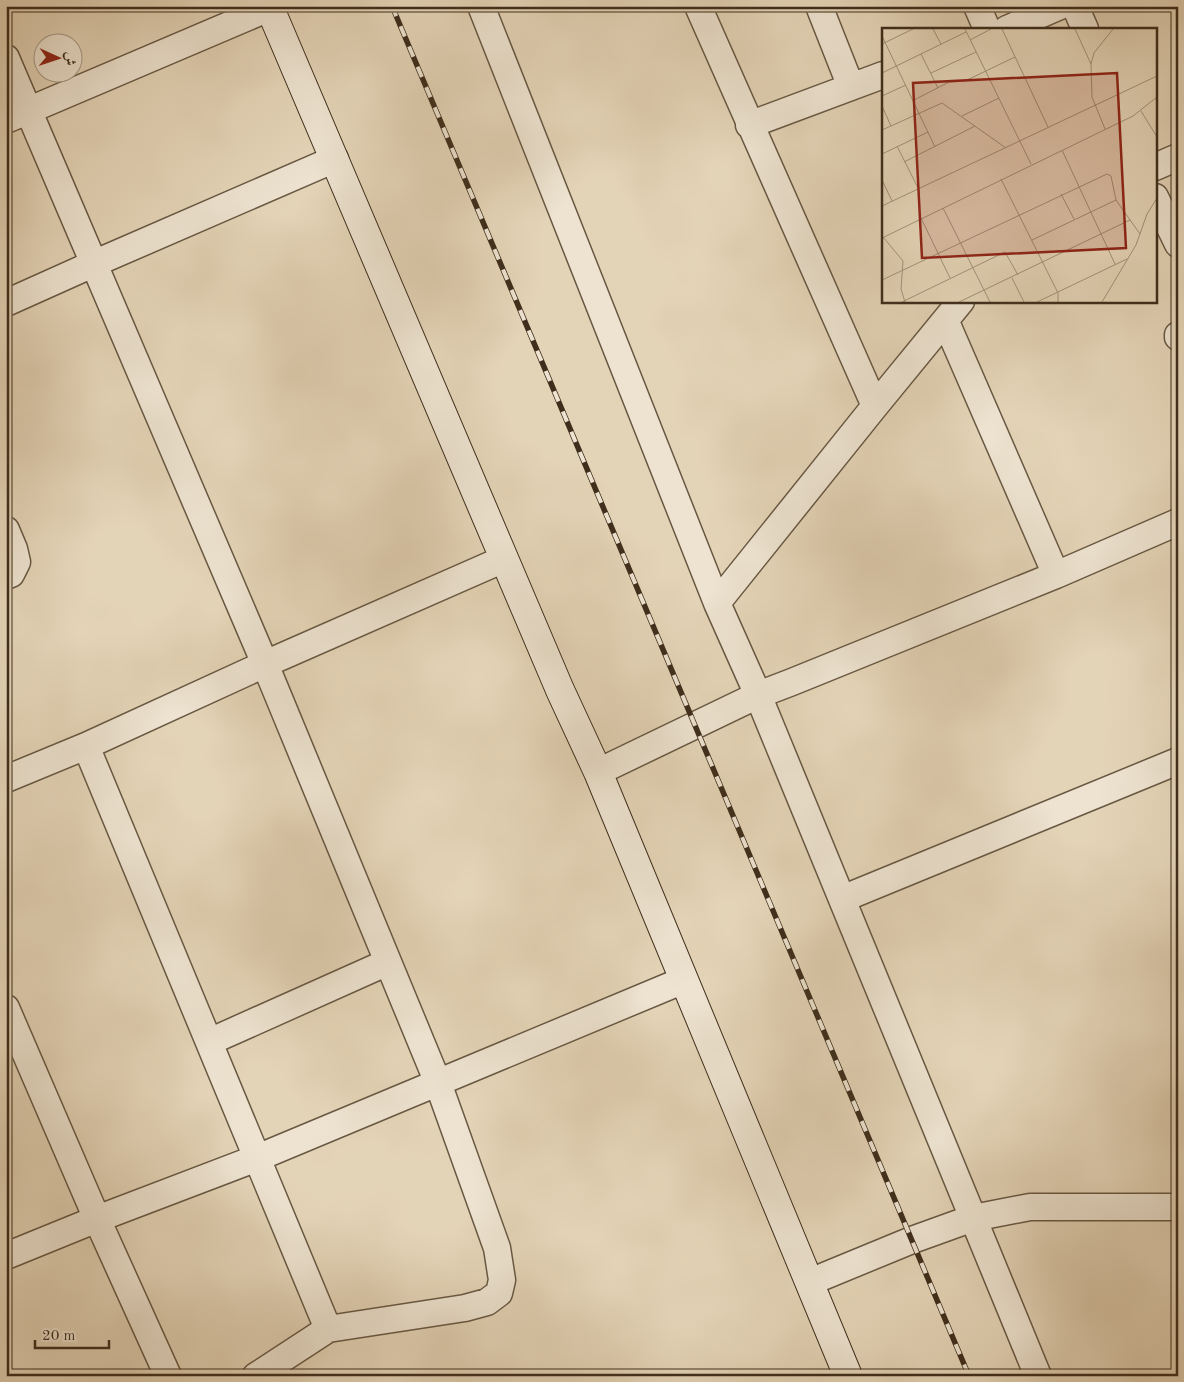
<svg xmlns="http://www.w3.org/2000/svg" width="1184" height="1382" viewBox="0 0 1184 1382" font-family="'Old Standard TT',Amiri,serif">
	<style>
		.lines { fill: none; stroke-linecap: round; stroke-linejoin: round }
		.street-casing { stroke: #685843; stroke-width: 29 }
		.secondary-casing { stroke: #3f2e1c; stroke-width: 30 }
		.street { stroke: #ede3d0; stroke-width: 26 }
		.secondary { stroke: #ede3d0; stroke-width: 28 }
		.rail-casing { stroke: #3f2e1c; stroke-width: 5.5 }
		.rail { stroke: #ede3d0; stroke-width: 4; stroke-dasharray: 11; stroke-linecap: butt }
		.inset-road { fill: none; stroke: #a29279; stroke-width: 1 }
		.view { fill: #8f2418; fill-opacity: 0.15; stroke: #8f2418; stroke-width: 2.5 }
		.inset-edge { fill: none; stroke: #3f2e1c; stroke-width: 2.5 }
	</style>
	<rect width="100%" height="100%" fill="#e4d4b7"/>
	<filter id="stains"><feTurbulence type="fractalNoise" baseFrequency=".004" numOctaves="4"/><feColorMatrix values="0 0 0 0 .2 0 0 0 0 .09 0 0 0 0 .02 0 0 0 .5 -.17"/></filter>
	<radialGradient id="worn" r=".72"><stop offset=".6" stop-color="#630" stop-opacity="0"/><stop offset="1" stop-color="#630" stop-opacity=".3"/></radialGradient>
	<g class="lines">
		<!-- street casing -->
		<g class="street-casing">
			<path id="street" d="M481,6l236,597 41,92 280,681
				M698,6l177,400
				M819,6l32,81
				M977,6l10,23
				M1075,6l10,23
				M1007,29l53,-23
				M6,58l259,606 173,419 59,165 5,32 -3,13 -12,9 -22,6 -137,21 -72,47
				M6,120l263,-112
				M749,125l134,-50
				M1155,167l23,-10
				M1155,197l23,47
				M6,303l87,-39 242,-105
				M946,322l110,253
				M1178,335v2
				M6,530l8,19 3,13 -6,12 -5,2
				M717,603l158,-197 86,-105
				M86,746l242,583
				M598,772l160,-77 34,-13 264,-107 122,-53
				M6,779l80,-33 179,-82 239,-105
				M842,899l336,-138
				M6,1008l91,211 71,157
				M209,1042l179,-80
				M6,1256l91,-37 160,-61 427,-178
				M810,1282l102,-42 61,-22 57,-11h148"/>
		</g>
		<!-- secondary casing -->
		<g class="secondary-casing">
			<path id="secondary" d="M269,6l291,684 38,82 250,604"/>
		</g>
		<!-- street -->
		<use href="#street" class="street"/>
		<!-- secondary -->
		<use href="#secondary" class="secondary"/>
		<!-- rail casing -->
		<g class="rail-casing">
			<path id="rail" d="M392,6l577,1370"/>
		</g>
		<!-- rail -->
		<use href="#rail" class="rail"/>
	</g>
	<!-- overview -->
	<g transform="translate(882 28)">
		<rect width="275" height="275" fill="#e4d4b7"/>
		<path class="inset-road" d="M51,1l8,15M83,1l66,135M120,1l46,98M193,1l16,35 1,33 13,32M0,8l53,111M88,12l21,-11M0,16l31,-15M39,26l17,34M209,36l3,-11 19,-24M0,45l84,-41M49,45l45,-21M0,68l24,-11M32,72l35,-18 16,-1 50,-24M0,78l9,20M259,83l16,26M80,88l37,-18M0,102l60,-27 64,45M15,118l21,42M180,122l53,114M0,126l46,-22M22,134l71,-36M119,151l57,114v9M0,152l10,21M179,166l13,25M0,178l275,-130M61,180l47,94M39,190l29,60M1,209l20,24 -2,28 4,13M0,210l251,-122 24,-19M150,212l84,-40M130,250l12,24M0,252l225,-106 4,2 5,24 24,34M20,274l103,-50 13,23M77,274l171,-82M155,274l90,-43M220,274l34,-57 11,-31 10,-16"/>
		<path class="view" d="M235,45l9,175 -204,10 -9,-175z"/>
		<rect width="275" height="275" class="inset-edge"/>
	</g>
	<!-- margin -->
	<rect width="1184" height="1382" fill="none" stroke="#e4d4b7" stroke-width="25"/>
	<rect x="8" y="8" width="1169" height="1367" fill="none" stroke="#3f2e1c" stroke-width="2.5"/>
	<rect x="12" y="12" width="1159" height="1357" fill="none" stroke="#3f2e1c"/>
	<!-- north arrow -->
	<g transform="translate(58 58) rotate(93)"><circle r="24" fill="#ede3d0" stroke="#a79b88"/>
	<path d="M0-4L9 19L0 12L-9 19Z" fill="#8f2418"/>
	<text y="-8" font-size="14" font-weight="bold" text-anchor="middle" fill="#3f2e1c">ش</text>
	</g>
	<!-- scale -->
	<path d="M35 1340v8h74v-8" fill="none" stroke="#3f2e1c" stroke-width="2.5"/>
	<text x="42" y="1340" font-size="15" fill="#3f2e1c" stroke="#ede3d0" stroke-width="4" paint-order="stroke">20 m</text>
	<rect width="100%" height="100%" filter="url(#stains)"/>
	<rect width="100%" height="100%" fill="url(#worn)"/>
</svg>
